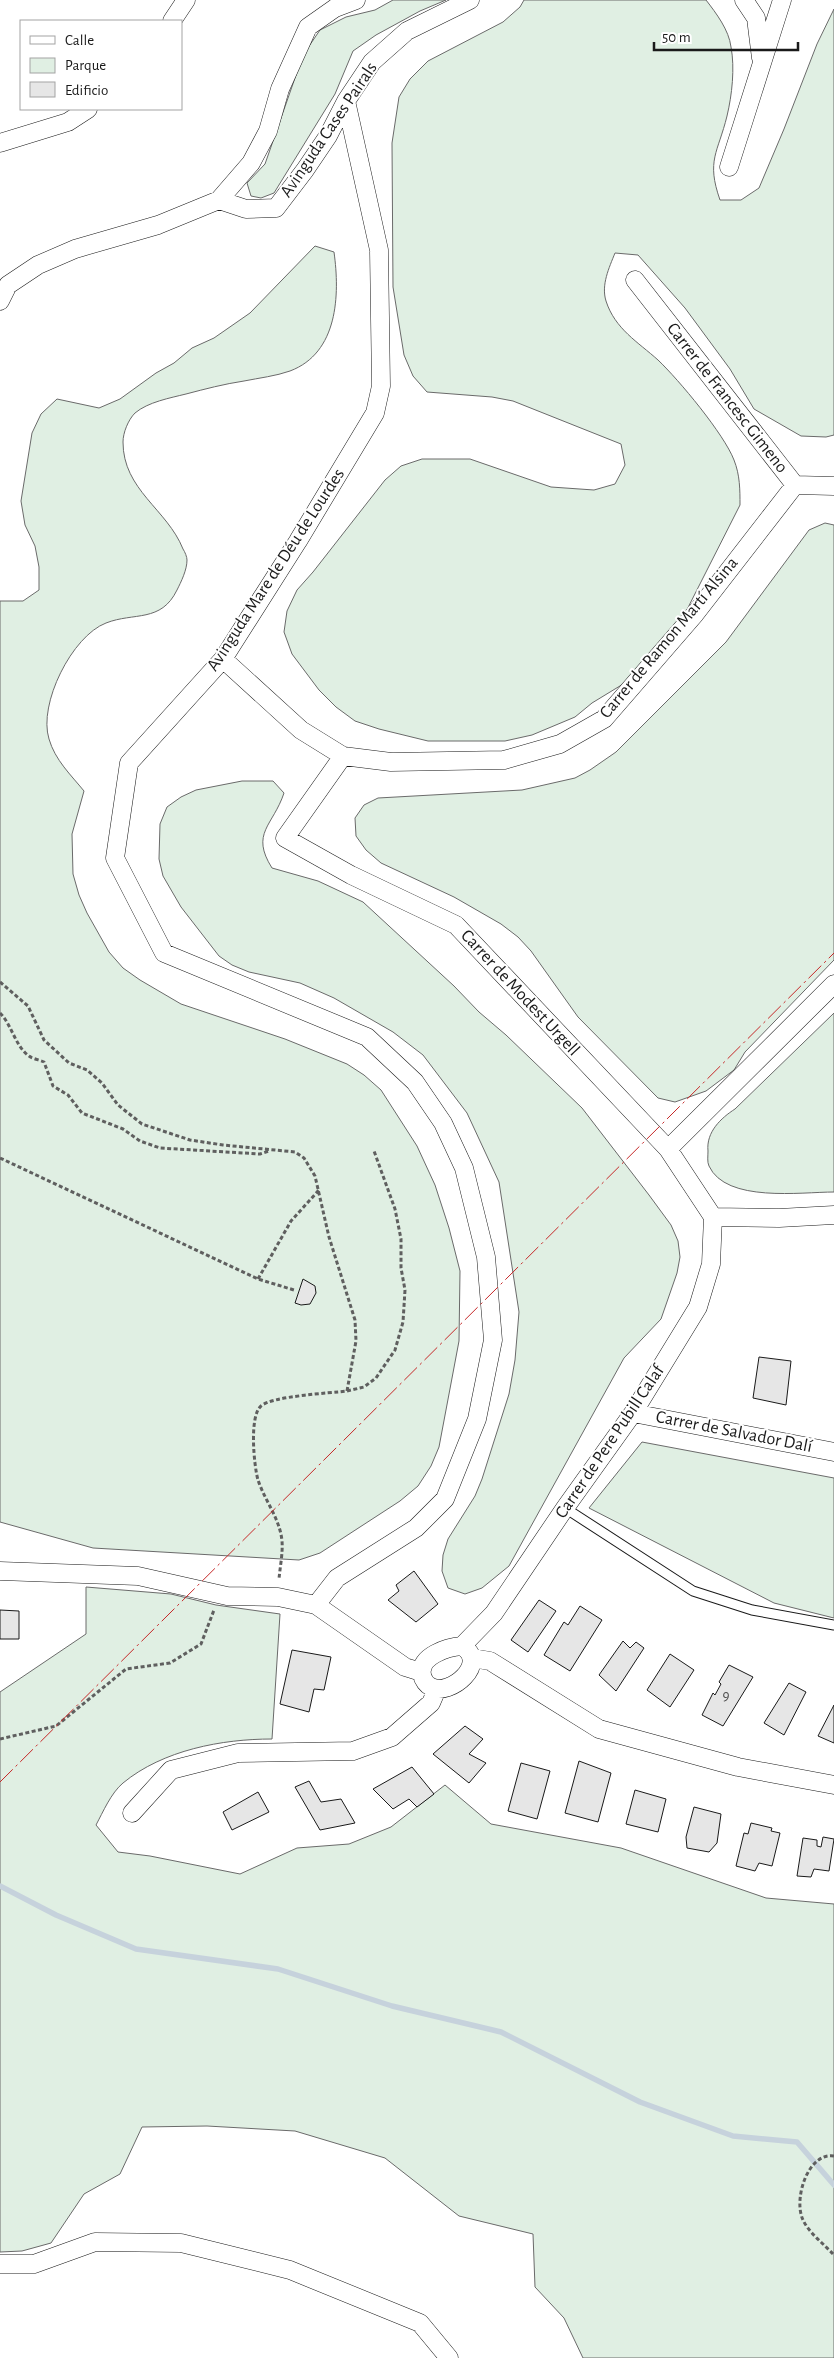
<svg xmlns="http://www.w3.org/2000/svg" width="834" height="2358" viewBox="0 0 834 2358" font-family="'Alegreya Sans',sans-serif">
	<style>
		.green { fill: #e0efe3; stroke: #6a6a6a }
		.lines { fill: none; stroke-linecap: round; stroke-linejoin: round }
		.stream { stroke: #c6d2dc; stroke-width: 5.5 }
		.building { fill: #e6e6e6; stroke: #1a1a1a }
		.lane-casing { stroke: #1a1a1a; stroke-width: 11 }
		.street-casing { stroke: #1a1a1a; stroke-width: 19 }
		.path { stroke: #5f5f5f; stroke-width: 3; stroke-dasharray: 4 2.5; stroke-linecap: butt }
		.lane { stroke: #fff; stroke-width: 9 }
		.street { stroke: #fff; stroke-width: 18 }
		.power { stroke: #c62828; stroke-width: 1; stroke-dasharray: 18 4 2.5 4; stroke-linecap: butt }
		.labels { text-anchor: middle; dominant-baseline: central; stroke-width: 4; stroke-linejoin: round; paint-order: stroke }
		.number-label { font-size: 15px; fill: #4d4d4d }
		.street-label { font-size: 18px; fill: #1a1a1a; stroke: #fff }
	</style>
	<rect width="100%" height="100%" fill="#fff"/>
	<!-- green -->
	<path class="green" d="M393,0h53l-26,11 -44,24 -23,16 -18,43 -61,99 -13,5 -10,-2 -4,-13 18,-19 38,-109 17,-25 26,-13 29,-7z
		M524,0h182c10,13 23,30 25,47 4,21 1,48 -4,69 -9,37 -21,44 -7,84h21l18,-12 25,-59 33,-85 17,-35v426l-8,2 -25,-1 -47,-27 -24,-40 -45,-61 -47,-53 -23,-2c-6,15 -14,32 -9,48 9,28 32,41 52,59 21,20 66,74 76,100 6,15 6,30 6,45l-72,142 -35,31 -41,25 -17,14 -43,18 -27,6h-77l-49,-12 -24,-8 -19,-14 -17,-17 -27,-36 -8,-22 3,-21 10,-21 16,-18 72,-92 16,-14 21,-7h48l81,28 43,3 21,-6 10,-19 -4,-21 -108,-43 -21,-4 -65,-5 -14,-16 -9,-21 -11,-68 -1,-144 7,-46 11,-18 18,-18 75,-39 17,-15z
		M315,246l19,6c6,43 4,101 -44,119 -14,5 -31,7 -46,10 -20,3 -39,8 -58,13 -16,4 -38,8 -51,19 -7,7 -12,20 -12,29 0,48 44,67 60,107 2,3 4,8 4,11 0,10 -6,22 -10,30 -16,33 -43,22 -71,33 -34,13 -68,81 -57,116 6,21 22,36 35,52l-12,43 1,40 6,21 8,18 22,39 14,16 17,12 41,24 104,35 62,25 17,11 17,15 36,56 18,39 14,43 11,43 -1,70 -20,106 -8,19 -13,20 -18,15 -80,52 -21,7 -206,-12 -93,-26v-921h23l16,-11v-23l-4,-21 -10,-21 -4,-24 11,-68 9,-19 16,-15 42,9 21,-9 36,-26 18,-10 18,-15 22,-10 36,-25z
		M825,523l9,2v435l-89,92 -11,18 -28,21 -31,11 -17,-4 -80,-81 -47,-66 -13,-14 -17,-13 -47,-27 -73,-34 -15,-13 -10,-14 -1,-18 9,-13 14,-7 144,-8 53,-12 15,-8 26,-18 110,-110 83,-112z
		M242,781h31l11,12c-11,33 -34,40 -12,75l46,13 45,21 91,84 25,26 27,23 76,73 67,87 22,30 7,16 2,16 -3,16 -16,46 -37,39 -115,208 -27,22 -17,6 -17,-6 -6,-17 1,-16 5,-16 27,-43 7,-17 27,-85 6,-34 4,-48 -20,-130 -32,-69 -44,-58 -30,-23 -59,-34 -34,-15 -51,-11 -17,-7 -13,-9 -38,-49 -18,-31 -4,-17 1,-35 7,-17 14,-10 15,-7z
		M834,1013v179c-33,0 -108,11 -125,-26 -2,-4 -1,-10 -1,-15 -2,-19 13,-33 27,-42z
		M642,1442l192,36v140l-60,-15 -185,-95z
		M86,1587l85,7 45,11 64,9 -8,125c-50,0 -109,11 -149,44 -12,10 -20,29 -27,42l22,27 32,4 90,18 57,-26 52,-4 42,-17 54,-42 46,39 130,24 145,50 68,6v454h-251l-19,-40 -29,-31 -2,-53 -74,-18 -74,-58 -90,-27 -88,-5 -65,1 -22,47 -36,20 -33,49 -29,8 -22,1v-560l86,-58z"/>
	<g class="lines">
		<!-- stream -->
		<path class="stream" d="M0,1886l56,29 80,34 142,20 114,37 109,26 139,70 93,34 64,6 37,43"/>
	</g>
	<!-- building -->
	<path class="building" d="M303,1279l12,7 1,7 -6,11 -9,1 -6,-2z
		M759,1357l32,4 -5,44 -33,-7z
		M414,1571l24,33 -22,18 -28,-22 11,-9 -3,-6z
		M539,1600l17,11 -28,41 -17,-12z
		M580,1606l22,14 -32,51 -26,-16 20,-33 4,3z
		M0,1610l19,1v28h-19z
		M623,1641l7,7 6,-6 8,6 -28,43 -17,-16z
		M292,1650l39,7 -7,33 -10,-1 -5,23 -29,-8z
		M670,1654l24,16 -24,37 -23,-17z
		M729,1665l24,12 -30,49 -21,-11 11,-22 2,2 6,-11 -2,-2z
		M789,1683l17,9 -22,43 -20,-12z
		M834,1705v38l-16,-7z
		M465,1726l18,13 -14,15 17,9 -17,20 -36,-29z
		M579,1761l32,12 -13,49 -33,-9z
		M521,1763l29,8 -13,48 -29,-8z
		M412,1767l22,27 -17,13 -8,-8 -16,10 -20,-20z
		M309,1781l12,21 20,-3 14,24 -35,7 -25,-43z
		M635,1790l31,9 -8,33 -32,-8z
		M258,1792l11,20 -37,18 -9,-18z
		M694,1807l27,7 -4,29 -8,9 -22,-4 -1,-11z
		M751,1823l21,5 -1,3 9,2 -8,33 -13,-3 -4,8 -19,-5 8,-33 4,1z
		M823,1837l11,2 -5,32 -15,-2 -3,8 -14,-1 6,-38 14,2v6l4,1z"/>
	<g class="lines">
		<!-- lane casing -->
		<g class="lane-casing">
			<path id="lane" d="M565,1508l128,83 59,19 82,15"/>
		</g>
		<!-- street casing -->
		<g class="street-casing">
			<path id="street" d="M744,0l12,18 5,40
				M172,21l14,-21
				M0,143l68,-21 20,-13
				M729,167l53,-167
				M219,200l27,9 30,-1 29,-38 23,-34 18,-35 26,-39 35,-31 63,-31
				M635,280l160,205 39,1
				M0,301l8,-16 30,-20 37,-16 83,-24 61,-25 32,-37 17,-32 12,-42 28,-62 27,-19 21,-8
				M223,659l78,71 42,26 48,6 113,-2 56,-16 44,-25 91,-105 100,-129
				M343,756l-58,82 66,37 105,50 212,224 45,68
				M668,1149l166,-165
				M713,1217l66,1 55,-3
				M633,1413l201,39
				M0,1571l138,5 89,20 51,1 38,8 89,62 16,5
				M316,1605l21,-27 79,-50 29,-29 32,-80 16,-79 -7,-83 -22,-89 -21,-45 -28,-41 -48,-45 -203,-84 -49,-95 14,-95 94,-104 75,-118 77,-128 6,-27 -2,-136 -33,-149
				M462,1646l32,-33 71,-105 68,-95 65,-106 13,-43 2,-47
				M462,1646c28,17 -12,51 -31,41 -4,-2 -8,-7 -9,-12 -4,-19 26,-28 40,-29z
				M472,1658l18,3 109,68 139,38 96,18
				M132,1813l39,-43 67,-17 115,-2 39,-14 39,-34 6,-14
				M0,2264h34l61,-22 86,1 109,27 130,53 29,35"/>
		</g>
		<!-- path -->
		<path class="path" d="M0,982l28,24 16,34 25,23 18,7 15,13 16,22 24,19 48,16 33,5 72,7 9,6 11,18 14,61 26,83 1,21 -9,50c-16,2 -75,5 -86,15 -12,10 -7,60 -3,74 7,21 22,39 24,61 1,12 -2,26 -3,38
			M0,1013c12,12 15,33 29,43 4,3 11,4 15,6l9,24 15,9 14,18 41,16 17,12 20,7 100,6 9,-3
			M0,1158l258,121 36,11
			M258,1279l33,-58 28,-31
			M347,1391l17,-4 12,-9 19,-28 8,-28 2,-32 -4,-22v-29l-6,-30 -21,-58
			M0,1739l56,-13 70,-57 44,-6 31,-19 13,-34
			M834,2156c-26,-4 -41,43 -31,64 6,13 21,24 31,35"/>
		<!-- lane -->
		<use href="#lane" class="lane"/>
		<!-- street -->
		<use href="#street" class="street"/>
		<!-- power -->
		<path class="power" d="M0,1782l834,-829"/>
	</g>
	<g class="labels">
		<!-- number labels -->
		<g class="number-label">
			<text x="726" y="1695">9</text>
		</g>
		<!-- street labels -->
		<g class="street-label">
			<text transform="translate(329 130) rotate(-56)">Avinguda Cases Pairals</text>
			<text transform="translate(727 398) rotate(52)">Carrer de Francesc Gimeno</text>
			<text transform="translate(276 570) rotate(-57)">Avinguda Mare de Déu de Lourdes</text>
			<text transform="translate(669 638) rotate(-50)">Carrer de Ramon Martí Alsina</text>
			<text transform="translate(520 993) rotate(47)">Carrer de Modest Urgell</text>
			<text transform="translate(734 1432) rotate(11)">Carrer de Salvador Dalí</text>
			<text transform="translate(610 1442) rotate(-56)">Carrer de Pere Pubill Calaf</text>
		</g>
	</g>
	<!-- legend -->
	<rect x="20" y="20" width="162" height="90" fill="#ffffff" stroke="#a3a3a3"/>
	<rect x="30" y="36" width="25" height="8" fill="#ffffff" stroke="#a3a3a3"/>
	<text x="65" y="45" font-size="15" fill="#1a1a1a">Calle</text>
	<rect x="30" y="58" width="25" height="15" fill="#e0efe3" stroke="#a3a3a3"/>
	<text x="65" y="70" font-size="15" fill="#1a1a1a">Parque</text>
	<rect x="30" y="82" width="25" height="15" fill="#e6e6e6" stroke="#a3a3a3"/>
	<text x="65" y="95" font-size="15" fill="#1a1a1a">Edificio</text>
	<!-- scale -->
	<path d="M654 42v8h144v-8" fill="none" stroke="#1a1a1a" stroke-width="2.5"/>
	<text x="662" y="42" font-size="15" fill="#1a1a1a" stroke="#ffffff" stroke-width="4" paint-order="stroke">50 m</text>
</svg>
